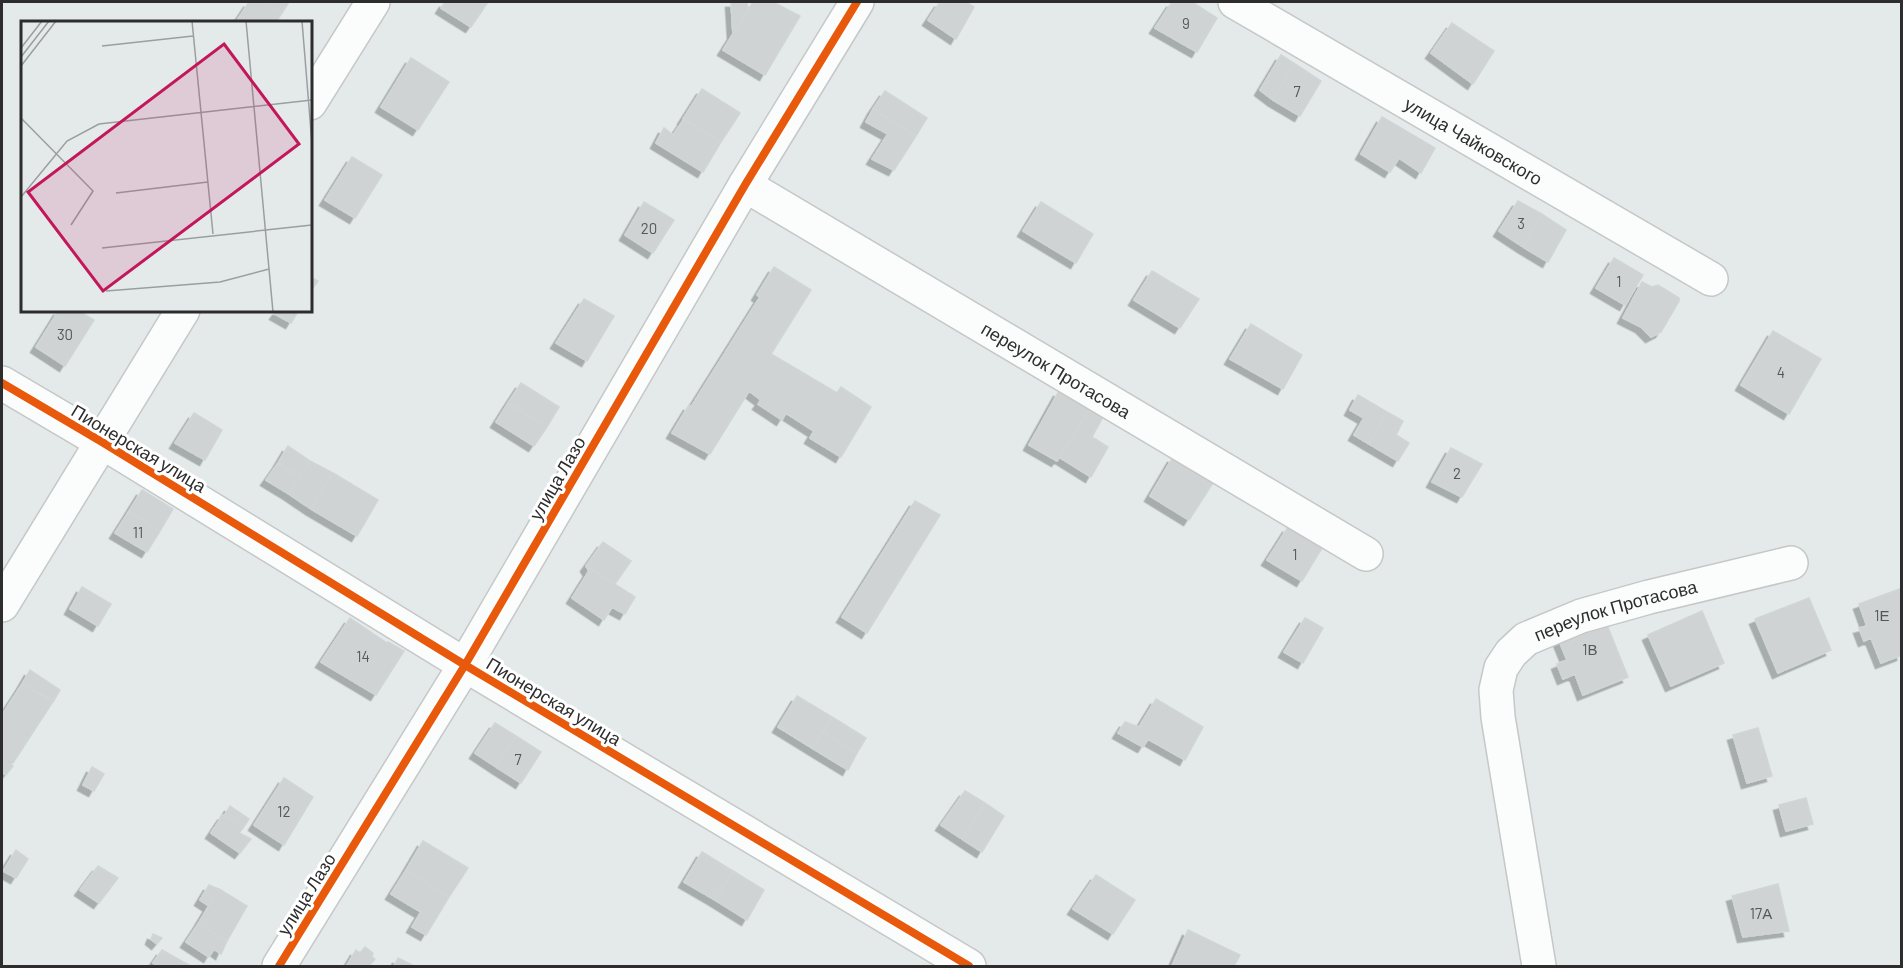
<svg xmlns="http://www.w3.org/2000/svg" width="1903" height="968" viewBox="0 0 1903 968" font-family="Barlow,sans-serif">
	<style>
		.building { fill: #cfd3d3; stroke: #d0d5d5; stroke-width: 1.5; filter: url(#shadow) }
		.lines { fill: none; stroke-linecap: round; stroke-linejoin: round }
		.minor-casing { stroke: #c6c7c7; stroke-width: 36 }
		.minor { stroke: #fbfcfc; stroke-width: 33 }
		.cycleway-casing { stroke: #fff; stroke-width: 11 }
		.cycleway { stroke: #e8590c; stroke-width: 8 }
		.labels { text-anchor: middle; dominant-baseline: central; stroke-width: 6; stroke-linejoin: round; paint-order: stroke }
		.number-label { font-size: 15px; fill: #565757 }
		.street-label { font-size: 18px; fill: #2d2d2d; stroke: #fff }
		.inset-road { fill: none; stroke: #9b9e9e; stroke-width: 1.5 }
		.view { fill: #c2185b; fill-opacity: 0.15; stroke: #c2185b; stroke-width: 3 }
		.inset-edge { fill: none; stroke: #2d2d2d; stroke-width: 3 }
	</style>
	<defs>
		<filter id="shadow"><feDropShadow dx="-5.5" dy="5.5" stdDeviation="0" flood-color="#0004"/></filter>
	</defs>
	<rect width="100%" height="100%" fill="#e4eaea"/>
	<!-- building -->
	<path class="building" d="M249,2h15l18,11 -6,9h-40z
		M264,2h25l-7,11z
		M445,2h43l-17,25 -30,-19z
		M731,2h16l1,9 -15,23z
		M753,2h20l27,14 -35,59 -42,-25z
		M940,2h26l8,5 -18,32 -28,-19z
		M1172,2h20l25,16 -20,34 -42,-24z
		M1452,23l42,28 -21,33 -42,-31z
		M1281,55l14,9 -22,36 -13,-10z
		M411,58l38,24 -31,48 -37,-23z
		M1295,64l26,17 -21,35 -27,-16z
		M702,89l38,24 -19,29 -38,-23z
		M885,91l42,27 -11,18 -43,-27z
		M873,109l43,27 -22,34 -22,-11 16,-25 -22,-12z
		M1382,117l53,31 -14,25 -22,-15 -9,14 -29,-18z
		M684,119l37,23 -18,30 -47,-29 8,-15 9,7z
		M352,157l30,18 -27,43 -30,-18z
		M1518,201l24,13 -19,33 -24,-16z
		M644,202l30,18 -21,33 -28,-18z
		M1041,202l52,32 -17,29 -53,-32z
		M1542,214l24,16 -18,32 -25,-15z
		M1614,258l29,17 -18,30 -29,-17z
		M774,267l37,23 -40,64 66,39 4,-6 30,20 -30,50 -31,-19 4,-7 -28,-18 -4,7 -24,-16 3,-4 -12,-9 -39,63 -38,-21 17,-28 2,2 69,-110 -3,-2z
		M1152,271l47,28 -19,29 -46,-28z
		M310,277l8,4 -8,11z
		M1642,282l10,5 6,-2 21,13v3l-18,31 -10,5 -10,-10 -18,-9z
		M584,299l30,17 -27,45 -31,-18z
		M59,310h18l17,10 -29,46 -29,-19z
		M278,310h21l-8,13 -16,-9z
		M1251,324l51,31 -19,34 -53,-30z
		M1773,331l48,28 -32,55 -48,-29z
		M521,383l38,24 -12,20 -39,-24z
		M1059,391l31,18 -33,52 -28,-16z
		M1358,395l29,17 -18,32 -15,-9 10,-17 -14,-8z
		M508,403l39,24 -13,19 -38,-24z
		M1090,409l13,8 -11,20 16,10 -17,30 -32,-20z
		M1387,412l16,9 -7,14 13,8 -11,18 -29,-17z
		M194,413l28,17 -17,30 -30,-17z
		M288,446l22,15 -10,16 -22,-14z
		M1451,448l31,16 -20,33 -30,-15z
		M1173,457l40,26 -24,37 -39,-24z
		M310,461l23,12 -22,36 -22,-15z
		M278,463l22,14 -11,17 -23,-14z
		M333,473l45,27 -21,36 -46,-27z
		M142,490l31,19 -13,22 -31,-20z
		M915,501l25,14 -73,118 -25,-16z
		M129,511l31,20 -13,21 -32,-19z
		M1288,527l34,21 -20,33 -35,-21z
		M603,542l28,19 -16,23 -29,-18z
		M586,566l49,31 -10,17 -13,-7 -8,13 -32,-22 17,-27z
		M82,587l29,17 -13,22 -28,-17z
		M1902,588v67l-21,8 -10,-25 -7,3 -5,-13 8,-2 -8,-22z
		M1809,598l22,52 -53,23 -23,-54z
		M1702,611l22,52 -53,23 -23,-51z
		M350,618l37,25 1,-1 16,9 -28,44 -55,-33z
		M1305,618l18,10 -20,35 -19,-11z
		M1605,620l23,57 -45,18 -8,-21 -12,5 -6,-15 10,-4 -9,-22z
		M30,670l30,20 -7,12 -31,-18z
		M22,684l32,16 -41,63 -11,-7v-41z
		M797,696l35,21 -20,31 -34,-21z
		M1156,699l47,28 -18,33 -37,-21 -5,8 -25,-14 7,-11 14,5z
		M832,717l34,21 -9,15 -34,-21z
		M495,723l21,13 -20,31 -21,-14z
		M1758,728l14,48 -25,7 -14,-48z
		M823,732l34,21 -9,17 -36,-22z
		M516,736l25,16 -20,31 -25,-16z
		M2,758l11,8 -7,9 -4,-3z
		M92,767l12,7 -10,17 -11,-6z
		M284,778l29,19 -29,48 -30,-20z
		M965,791l20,12 -23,36 -21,-14z
		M1806,798l7,26 -27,7 -7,-26z
		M985,803l19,13 -22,36 -20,-13z
		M230,806l19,13 -6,9 -19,-12z
		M223,815l20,13 -4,5 12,6 -11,14 -29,-20z
		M423,841l45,27 -19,29 -43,-27z
		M16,850l12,9 -12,19 -13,-7z
		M702,852l31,19 -18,29 -31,-18z
		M98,866l20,12 -19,25 -19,-13z
		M406,870l43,27 -23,38 -14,-8 9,-15 -30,-18z
		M733,871l31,19 -17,30 -32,-20z
		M1096,875l39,25 -22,34 -40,-25z
		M1778,884l11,47 -46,6 -11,-41z
		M209,885l10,4 -10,17 -9,-6z
		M219,889l28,17 -20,35 -29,-17z
		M198,924l29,17 -6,13 -7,-5 -5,8 -23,-15z
		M1188,930l52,25 -6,11h-62z
		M153,934l9,4 -5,6 -6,-5z
		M365,947l8,6 -1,4 3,2 -6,7h-19l-3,-1 9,-15 4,3z
		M162,950l27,15 -30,1 -6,-3z
		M398,958l16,8h-20z"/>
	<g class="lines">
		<!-- minor casing -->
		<g class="minor-casing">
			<g id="minor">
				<path id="s1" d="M1235,2l476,277"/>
				<path d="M310,103l63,-101"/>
				<path id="s2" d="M745,185l621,369"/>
				<path d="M2,383l100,59 363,223 504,301"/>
				<path d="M2,605l181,-295"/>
				<path d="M279,966l186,-301 280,-480 112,-183"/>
				<path id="s3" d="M1539,966l-41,-249 -2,-27 5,-22 10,-15 15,-14 55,-23 68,-19 142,-34"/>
			</g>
		</g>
		<!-- minor -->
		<use href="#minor" class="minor"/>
		<!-- cycleway casing -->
		<g class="cycleway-casing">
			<path id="cycleway" d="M2,383l100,59 363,223 504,301
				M279,966l186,-301 280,-480 112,-183"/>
		</g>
		<!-- cycleway -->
		<use href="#cycleway" class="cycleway"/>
	</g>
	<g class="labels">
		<!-- number labels -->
		<g class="number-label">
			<text x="1186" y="23">9</text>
			<text x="1297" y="91">7</text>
			<text x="1521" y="223">3</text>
			<text x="649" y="228">20</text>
			<text x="1619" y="281">1</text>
			<text x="65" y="334">30</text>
			<text x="1781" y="372">4</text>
			<text x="1457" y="473">2</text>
			<text x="138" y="532">11</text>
			<text x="1295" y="554">1</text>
			<text x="1882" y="615">1Е</text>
			<text x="1590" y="649">1В</text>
			<text x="363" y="656">14</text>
			<text x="518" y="759">7</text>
			<text x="284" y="811">12</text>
			<text x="1761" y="913">17А</text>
		</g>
		<!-- street labels -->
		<g class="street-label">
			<text stroke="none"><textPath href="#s1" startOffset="276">улица Чайковского</textPath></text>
			<text stroke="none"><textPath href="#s2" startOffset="362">переулок Протасова</textPath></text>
			<text transform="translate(139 448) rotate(31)">Пионерская улица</text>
			<text transform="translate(557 478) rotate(-60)">улица Лазо</text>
			<text stroke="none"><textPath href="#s3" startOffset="435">переулок Протасова</textPath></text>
			<text transform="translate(554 701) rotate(31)">Пионерская улица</text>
			<text transform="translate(306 894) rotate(-58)">улица Лазо</text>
		</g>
	</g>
	<!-- overview -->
	<g transform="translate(21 21)">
		<rect width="291" height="291" fill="#e4eaea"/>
		<path class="inset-road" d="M171,0l21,213M225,0l27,291M281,0l10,123M81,25l91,-10M0,27l21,-27M0,36l28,-36M0,45l35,-45M0,97l72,73 -22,34M95,172l92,-11M0,176l46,-56 32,-17 213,-24M81,227l210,-23M85,270l114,-9 49,-13"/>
		<path class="view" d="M203,23l75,100 -196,147 -75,-99z"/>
		<rect width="291" height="291" class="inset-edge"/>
	</g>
	<!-- border -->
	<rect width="1903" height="968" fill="none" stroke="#2d2d2d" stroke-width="6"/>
</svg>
